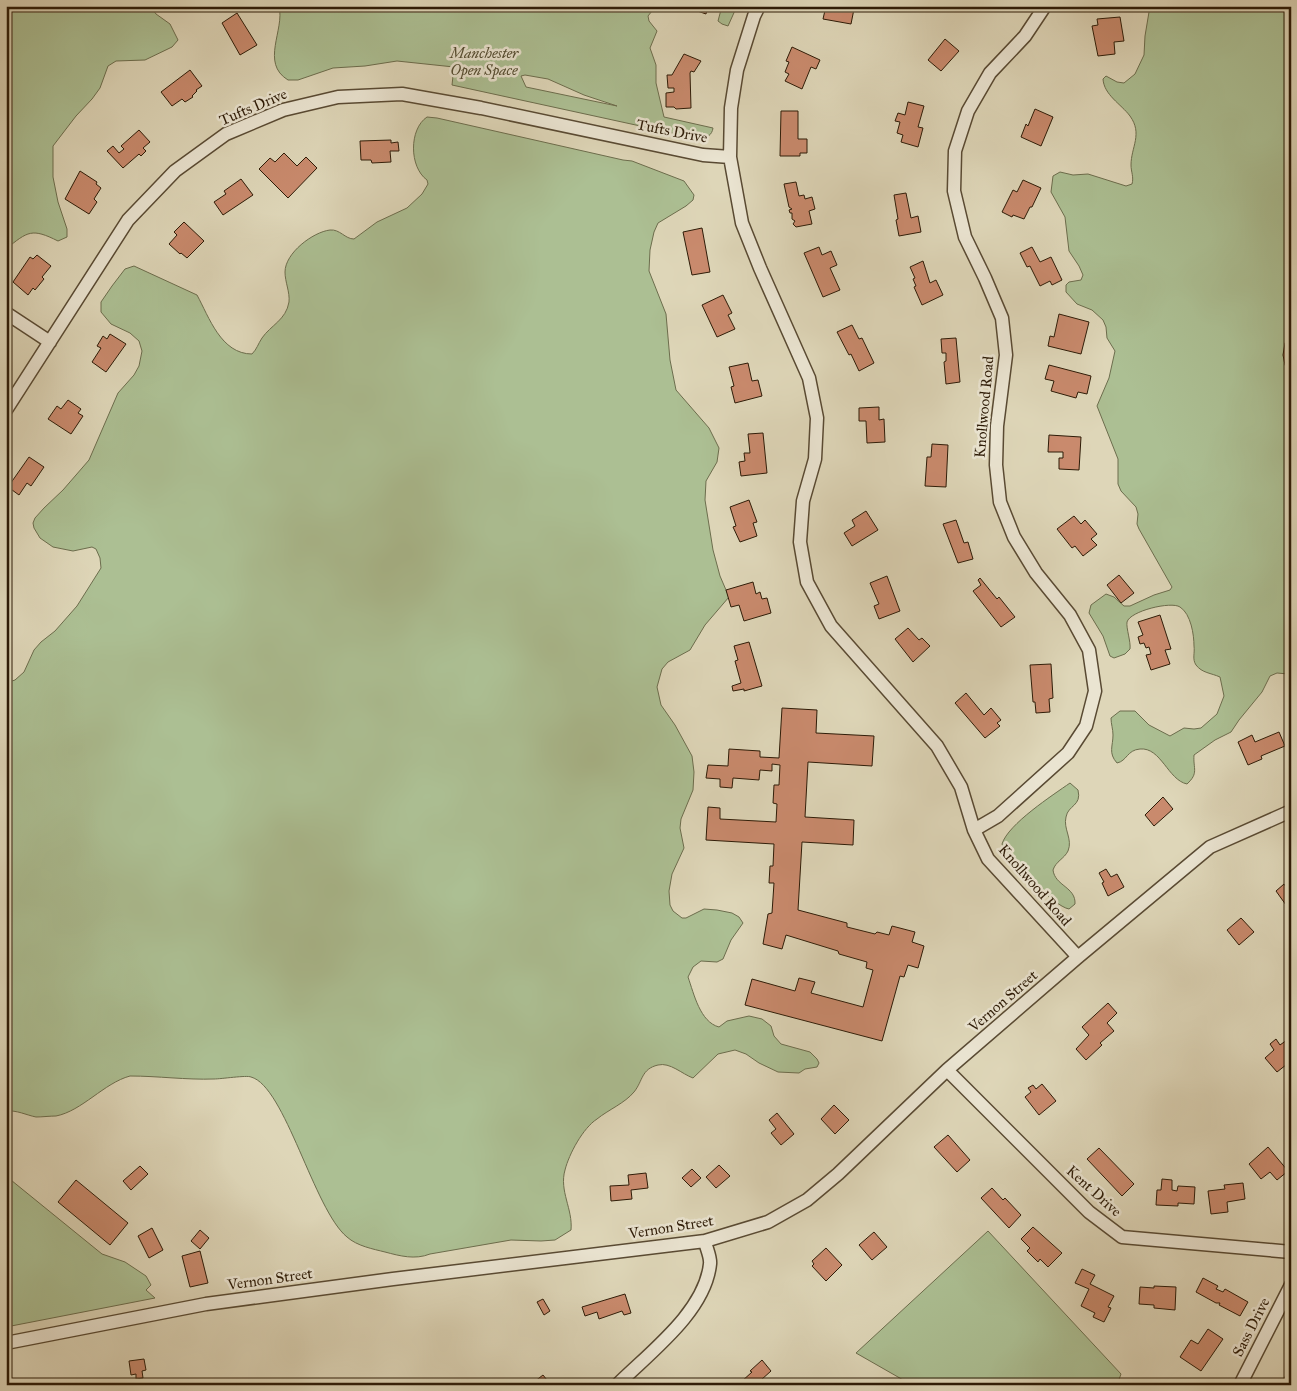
<svg xmlns="http://www.w3.org/2000/svg" width="1297" height="1391" viewBox="0 0 1297 1391" font-family="'IM FELL Great Primer',serif">
	<style>
		.green { fill: #acbf93; stroke: #6c6d4d; fill-rule: evenodd }
		.building { fill: #c98a6d; stroke: #2d1b07 }
		.lines { fill: none; stroke-linecap: round; stroke-linejoin: round }
		.minor-casing { stroke: #594a33; stroke-width: 15 }
		.minor { stroke: #eae4d1; stroke-width: 12 }
		.labels { text-anchor: middle; dominant-baseline: central; stroke-width: 5; stroke-linejoin: round; paint-order: stroke }
		.park-label { font-size: 15px; font-style: italic; fill: #534c31; stroke: #eae4d1 }
		.street-label { font-size: 15px; fill: #2d1b07; stroke: #eae4d1 }
	</style>
	<rect width="100%" height="100%" fill="#ded6b8"/>
	<filter id="stains"><feTurbulence type="fractalNoise" baseFrequency=".004" numOctaves="4"/><feColorMatrix values="0 0 0 0 .2 0 0 0 0 .09 0 0 0 0 .02 0 0 0 .5 -.17"/></filter>
	<radialGradient id="worn" r=".72"><stop offset=".6" stop-color="#630" stop-opacity="0"/><stop offset="1" stop-color="#630" stop-opacity=".3"/></radialGradient>
	<!-- green -->
	<path class="green" d="M6,6h144l6,8 14,10 8,16 -6,7 -27,13 -29,1 -8,5 -8,22 -8,11 -16,17 -23,30v31l5,25 9,27v8l-9,4c-26,-13 -30,-10 -52,8z
		M279,6h377l-8,10 1,5 8,10 -7,17 6,17v18l8,34 49,11c-1,7 -6,10 -13,11l-248,-54 2,-18 -57,-6 -32,5 -32,2 -35,12h-10c-28,-17 -3,-50 -9,-74zM525,75l23,4 36,16 33,11 -91,-19 -5,-11z
		M722,6h15l-9,20 -6,-2 -4,-3z
		M1150,6h141v671l-3,-3 -11,-1 -7,3 -8,16 -23,28 -8,12 -16,8 -21,15c-1,14 5,18 -7,29 -19,-4 -26,-37 -47,-35 -13,1 -13,12 -23,14 -9,-10 -4,-17 -4,-28 0,-6 -2,-11 -2,-17l9,-7h15l14,14 21,11 14,-8 10,1 7,-1 16,-14 7,-18 -4,-19c-9,-4 -18,-4 -24,-12 -4,-6 -1,-12 -2,-19 0,-11 -3,-32 -14,-39 -9,-6 -50,4 -53,15 -1,6 4,20 3,27l-5,5 -11,4 -4,-2 -7,-20 -14,-23 2,-8 15,-11 8,3 10,9h6l24,-11 16,-5 2,-3 -33,-58 -2,-5 1,-10 -2,-7 -15,-16 -3,-7v-25l-21,-53 12,-28 6,-27 -8,-13 -1,-11 -3,-7 -11,-10 -15,-6 -11,-12v-7l3,-3 12,-2 2,-5 -4,-9 -10,-15 -4,-34 -14,-25 2,-16 7,-4 13,3 15,-1 38,12 6,-2c2,-7 -1,-12 -1,-19 0,-18 12,-31 -1,-49 -9,-12 -26,-21 -27,-37l3,-3 11,6 7,1 11,-9 9,-19 1,-19z
		M427,117l10,1 186,42 9,1 52,20 10,14 -1,5 -7,6 -28,17 -4,9 -4,18 -1,21 17,43 4,46 6,30 33,38 10,20 -2,14 -11,19 -1,19 8,50 7,26 9,21 -24,28 -15,25 -22,12 -6,7 -5,18 4,18 14,20 17,31 2,16 -1,18 -12,29 -1,9 4,20 -12,26 -3,17 1,14 3,6 9,7h4l18,-9 13,1 15,3 7,4 4,6 -12,17 -8,19 -6,3 -16,-1 -8,6 -5,10c6,17 12,45 31,50l8,-6 22,-5 13,3 9,7 3,10 7,8 29,8 7,7 2,4 -2,4 -12,2 -6,4 -21,-1 -19,-9 -13,-9 -11,-4 -17,4 -25,24c-11,-4 -23,-16 -35,-13 -17,4 -15,16 -24,27 -9,11 -26,18 -37,27 -14,9 -28,35 -32,51 -6,21 8,39 6,60l-16,10 -14,1 -30,-1 -81,14c-15,6 -30,2 -45,-2 -12,-3 -28,-6 -38,-15 -33,-27 -62,-151 -96,-160 -4,-2 -30,2 -37,2 -28,1 -56,-3 -84,-3 -26,7 -48,35 -74,40 -6,0 -14,1 -20,1 -10,-2 -19,-7 -30,-6v-428l9,-3 9,-8 10,-22 7,-8 14,-11 22,-25 24,-38 -1,-10 -4,-9 -4,-2 -19,4 -20,-4 -13,-9 -6,-10 -1,-5 2,-5 9,-10 19,-18 26,-30 29,-67 16,-18 5,-9 3,-15 -3,-10 -9,-8 -19,-9 -10,-12v-10l11,-16 13,-17 9,-3 63,29c12,22 24,59 55,59 5,-5 6,-10 10,-16 9,-13 24,-18 27,-36 1,-10 -4,-20 -4,-30 0,-19 28,-40 45,-42 10,-1 15,9 24,9l23,-17 30,-14 15,-14 6,-10 -1,-4c-18,-13 -18,-51 0,-63z
		M1070,783l8,7c4,16 -10,15 -12,27 -3,12 7,22 2,34 -4,8 -12,10 -15,19 2,16 23,17 22,34l-6,5c-16,-3 -53,-45 -65,-59l-2,-6c6,-20 51,-49 68,-61z
		M6,1176l96,78 23,8 21,14 5,9 -5,5 9,8 -149,29z
		M988,1231l133,143 -4,11h-205l-56,-32z"/>
	<!-- building -->
	<path class="building" d="M690,6h18l-2,8 -17,-6z
		M826,6h31l-1,4 -2,-1 -3,15 -28,-5z
		M237,13l20,32 -17,10 -18,-32z
		M1120,17l4,24 -10,1 1,12 -17,2 -6,-30 6,-1 -1,-6z
		M945,39l14,12 -18,20 -13,-11z
		M792,47l28,13 -4,9 -5,-2 -9,22 -17,-8 4,-7 -4,-2 4,-10 -3,-1z
		M684,54l17,7 -7,11 -3,-1 -1,2 1,35 -15,1 -2,-2h-8v-14l8,-1v-4h-6l-1,-13h5z
		M190,70l12,16 -6,4 1,1 -5,5 1,1 -8,5 -3,-3 -10,7 -11,-14z
		M908,102l16,4 -6,21 5,1 -5,19 -17,-5 2,-7 -6,-2 3,-11 -5,-1 3,-8 7,2z
		M1035,109l18,8 -12,29 -20,-9 5,-13 2,2z
		M781,111h17v28h9v14h-7v3h-20z
		M139,130l11,12 -7,6 3,3 -5,5 -2,-2 -16,14 -16,-17 6,-5 6,7 5,-4 -3,-3z
		M391,140v3l7,-1 1,9h-9l1,11 -19,1 -1,-3h-10l-1,-19z
		M284,153l13,13 9,-9 11,11 -29,30 -29,-29 11,-11 5,4z
		M80,171l17,11 -1,2 5,4 -7,11 3,3 -8,12 -24,-15z
		M241,179l12,16 -30,20 -9,-13 12,-8 -2,-3z
		M1023,180l18,8 -9,19h-2l-6,12 -11,-4 -1,2 -10,-5 11,-22 4,2z
		M796,182l3,14 5,-1 1,4 7,-2 3,12 -6,2 3,13 -16,3 -3,-3 2,-3 -3,-2v-6h-2l-1,-3 3,-1 -3,-2 -5,-23z
		M906,193l5,25 7,-2 3,16 -22,4 -3,-16 2,-1 -4,-24z
		M184,222l20,19 -17,17 -6,-5 -1,1 -11,-10 8,-9 -3,-3z
		M702,228l8,44 -18,3 -9,-43z
		M819,247l3,8 9,-4 6,14 -7,3 10,22 -17,7 -19,-44z
		M1032,247l8,15 11,-5 11,23 -10,5 -2,-4 -10,5 -10,-20 -3,1 -7,-14z
		M37,255l14,11 -9,11 2,2 -9,11 -2,-2 -5,7 -15,-13 17,-25 3,2z
		M923,261l7,22 6,-3 7,15 -21,10 -8,-18 2,-1 -3,-7 2,-1 -5,-11z
		M723,295l9,18 -4,2 7,14 -18,8 -15,-32z
		M1059,314l30,8 -8,32 -33,-8 2,-10 4,1z
		M852,325l7,14 3,-1 12,25 -15,8 -8,-17 -2,1 -12,-23z
		M110,334l16,10 -20,28 -14,-10 9,-14 -4,-2 6,-10 4,3z
		M1291,335v39l-6,-9 -2,-10 2,-12z
		M956,338l4,44 -14,2 -2,-22 2,-1v-8h-4l-1,-14z
		M748,363l4,18 6,-1 4,16 -27,7 -4,-16 3,-1 -5,-19z
		M1049,365l42,11 -4,18 -9,-2 -2,6 -25,-7 3,-10 -9,-2z
		M68,400l13,9 -3,4 5,3 -12,18 -23,-15 9,-13 4,3z
		M879,407v13l5,-1 1,23 -18,1 -1,-22h-7v-13z
		M763,433l4,40 -26,3 -2,-14 6,-1 -1,-8h6l-2,-19z
		M1049,435l32,2 -2,33 -20,-1v-11h4v-6h-15z
		M932,444l16,1 -2,42 -21,-1 2,-29h4z
		M29,457l15,10 -13,19 -4,-3 -8,12 -11,-8z
		M749,500l8,22 -4,1 4,13 -17,6 -7,-15 3,-1 -6,-19z
		M866,511l12,19 -26,16 -8,-13 11,-7 -3,-6z
		M1074,516l7,8 4,-4 12,14 -6,5 6,6 -14,11 -8,-10 -3,2 -15,-19z
		M956,520l8,23 4,-1 5,17 -15,4 -15,-39z
		M1119,575l15,18 -13,10 -14,-18z
		M887,576l13,35 -21,8 -5,-13 5,-2 -9,-21z
		M980,578l17,21 2,-2 16,20 -14,10 -28,-36 8,-6 -3,-5z
		M753,582l3,12 4,-2 2,7 5,-1 4,15 -27,8 -5,-16 -8,2 -5,-17z
		M1160,615l11,34 -6,1 5,14 -19,6 -5,-15 5,-1 -2,-7 -3,1 -2,-5 -4,1 -2,-7 5,-2 -5,-13z
		M908,628l11,12 3,-2 8,8 -17,16 -18,-23z
		M749,642l13,44 -18,5v-2l-11,2 -1,-5 9,-3 -6,-22 3,-1 -4,-14z
		M1051,664l2,34 -4,1 1,13 -14,1 -1,-11h-2l-3,-37z
		M966,693l18,22 7,-7 10,12 -4,3 3,3 -15,12 -30,-35z
		M782,708l35,2 -1,23 58,3 -2,30 -64,-4 -3,55 49,3 -1,25 -51,-3 -4,68 49,13v4l28,7 2,-2 12,3 3,-9 23,6 -3,10 12,4 -6,22 -10,-3 -4,12 -4,-1 -18,65 -137,-36 7,-26 43,12 4,-13 16,4 -4,11 52,14 10,-37 -7,-2 1,-6 -28,-8 -1,-3 -52,-16 -4,14 -19,-5 5,-30 4,-1 2,-30h-5l1,-17h3l1,-22 -68,-4 2,-33 12,1v11l56,3 1,-18 -4,-1 1,-18h5l1,-20 -8,-1v7l-12,-1 -1,10 -26,-2 -1,10 -12,-1v-8l-14,-1 2,-13 20,1 1,-17 31,2v6l19,1z
		M1279,732l6,14 -24,10 1,3 -14,6 -10,-23 14,-7 3,7z
		M1163,797l10,12 -19,17 -9,-11z
		M1106,869l5,8 6,-3 7,13 -16,9 -6,-13 2,-1 -5,-9z
		M1284,884l2,3 5,-3v28l-15,-21z
		M1241,918l13,14 -15,13 -12,-15z
		M1108,1003l9,10 -10,10 7,8 -14,12 2,2 -16,15 -10,-11 13,-14 -7,-8z
		M1291,1037v24l-14,11 -12,-14 9,-8 -4,-6 6,-5 4,6z
		M1042,1084l14,17 -17,14 -14,-18 6,-5 -3,-4 5,-3 3,4z
		M834,1105l15,15 -14,14 -14,-15z
		M777,1113l17,21 -13,11 -10,-12 5,-4 -7,-9z
		M948,1135l22,25 -13,12 -23,-25z
		M1268,1147l20,24 -11,9 -7,-8 -9,7 -12,-15z
		M1099,1148l35,36 -12,12 -35,-37z
		M719,1165l11,11 -14,12 -10,-11z
		M140,1166l8,8 -17,16 -8,-9z
		M692,1169l9,9 -10,9 -9,-9z
		M646,1173l2,15 -17,2 1,9 -21,2 -1,-15 19,-1 -1,-10z
		M1162,1179l10,1v10l5,1 1,-5 17,1 -1,17 -16,-1v3l-22,-1 1,-15h4z
		M76,1180l52,43 -18,22 -52,-43z
		M1243,1183l2,16 -18,3 1,10 -17,2 -3,-23 17,-2 -1,-4z
		M992,1188l11,12 2,-2 16,17 -12,13 -28,-30z
		M1033,1227l29,26 -14,14 -8,-8 -2,3 -11,-11 3,-3 -9,-9z
		M152,1228l11,22 -14,8 -11,-22z
		M200,1230l9,8 -9,11 -9,-8z
		M874,1232l13,15 -15,13 -13,-15z
		M826,1248l16,17 -16,16 -14,-15 2,-2 -2,-3z
		M200,1251l8,32 -18,4 -8,-31z
		M1082,1269l13,6 -5,9 24,12 -6,11 3,1 -7,14 -11,-5 2,-4 -14,-7 8,-17 -14,-6z
		M1203,1278l15,8 -2,3 7,3 2,-3 23,13 -8,14 -21,-11 1,-2h-4l-20,-11z
		M1154,1286l22,1 -1,23 -21,-2v-3l-15,-1 1,-17 14,1z
		M625,1294l6,19 -7,2 -2,-4 -23,8 -2,-7 -12,4 -3,-9z
		M543,1299l7,12 -6,4 -7,-13z
		M1208,1329l15,10 -22,32 -21,-14 11,-17 7,4z
		M144,1359l2,11 -4,1 1,7 -7,1v-5l-5,1 -2,-14z
		M762,1360l9,11 -10,9 4,5h-31l5,-5 2,2 11,-10 -2,-1z
		M543,1375l8,10h-21z
		M1286,1375l5,3v7h-10z"/>
	<g class="lines">
		<!-- minor casing -->
		<g class="minor-casing">
			<path id="minor" d="M759,6l-5,10 -17,54 -6,38 -1,49 12,66 18,45 49,110 8,40 -2,41 -12,42 -3,41 7,40 24,44 106,120 24,41 13,43 14,29 90,98
				M6,313l44,29
				M6,410l122,-190 47,-49 51,-37 57,-24 55,-13 64,-3 79,14 222,47 27,2
				M974,830l24,-14 70,-63 18,-27 9,-35 -6,-41 -19,-35 -34,-42 -22,-36 -14,-35 -4,-37 1,-39 9,-71 -4,-37 -17,-40 -20,-41 -11,-46 1,-40 13,-40 22,-38 35,-37 20,-30
				M947,1070l142,142 33,25 169,15
				M6,1343l200,-39 187,-25 312,-38 63,-19 39,-22 31,-26 109,-104 131,-113 132,-110 81,-36
				M617,1385c32,-32 88,-73 93,-121 1,-7 -4,-16 -5,-23
				M1240,1385l51,-100"/>
		</g>
		<!-- minor -->
		<use href="#minor" class="minor"/>
	</g>
	<g class="labels">
		<!-- park labels -->
		<g class="park-label">
			<text x="484" y="53">Manchester<tspan x="484" dy="17">Open Space</tspan></text>
		</g>
		<!-- street labels -->
		<g class="street-label">
			<text transform="translate(253 107) rotate(-23)">Tufts Drive</text>
			<text transform="translate(672 131) rotate(11)">Tufts Drive</text>
			<text transform="translate(984 407) rotate(-85)">Knollwood Road</text>
			<text transform="translate(1035 885) rotate(49)">Knollwood Road</text>
			<text transform="translate(1003 1001) rotate(-41)">Vernon Street</text>
			<text transform="translate(1094 1191) rotate(42)">Kent Drive</text>
			<text transform="translate(671 1227) rotate(-9)">Vernon Street</text>
			<text transform="translate(270 1279) rotate(-8)">Vernon Street</text>
			<text transform="translate(1251 1327) rotate(-63)">Sass Drive</text>
		</g>
	</g>
	<!-- margin -->
	<rect width="1297" height="1391" fill="none" stroke="#ded6b8" stroke-width="25"/>
	<rect x="8" y="8" width="1282" height="1376" fill="none" stroke="#2d1b07" stroke-width="2.5"/>
	<rect x="12" y="12" width="1272" height="1366" fill="none" stroke="#2d1b07"/>
	<rect width="100%" height="100%" filter="url(#stains)"/>
	<rect width="100%" height="100%" fill="url(#worn)"/>
</svg>
